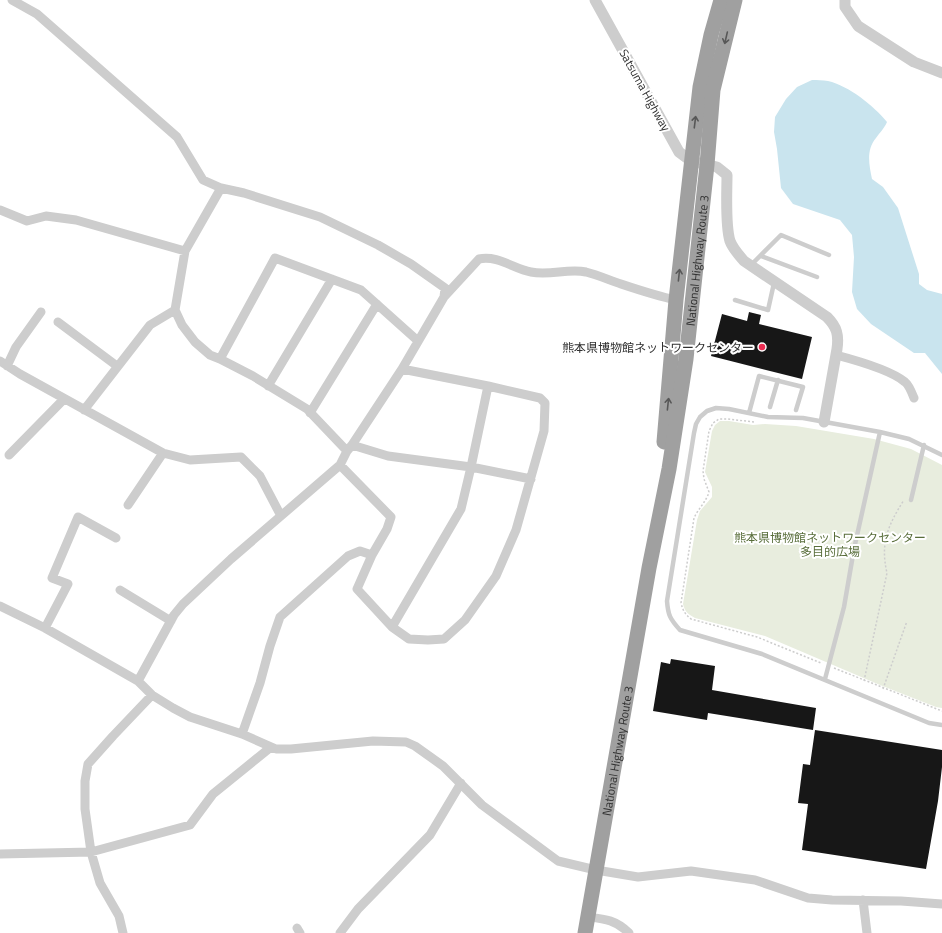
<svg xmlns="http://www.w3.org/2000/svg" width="942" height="933" viewBox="0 0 942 933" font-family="'Titillium Web','Noto Sans JP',sans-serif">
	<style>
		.green { fill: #e8edde }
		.water { fill: #c9e4ee }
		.building { fill: #171717 }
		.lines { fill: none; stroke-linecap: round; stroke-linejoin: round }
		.path { stroke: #cdcdcd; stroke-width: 1.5; stroke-dasharray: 2 2; stroke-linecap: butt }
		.service { stroke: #cdcdcd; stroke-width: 4.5 }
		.minor { stroke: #cdcdcd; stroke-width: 9 }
		.tertiary { stroke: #cdcdcd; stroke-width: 11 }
		.trunk { stroke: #a0a0a0; stroke-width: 15 }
		.oneway { stroke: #575757 }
		.poi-dot { fill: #ec2d52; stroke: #fff; stroke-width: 1.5 }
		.labels { text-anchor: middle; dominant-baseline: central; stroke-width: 4; stroke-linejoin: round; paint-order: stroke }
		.street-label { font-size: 12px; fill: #303030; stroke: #fff }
		.poi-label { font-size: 12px; fill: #303030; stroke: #fff; text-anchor: end }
		.park-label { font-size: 12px; fill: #596e3b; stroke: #fff }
	</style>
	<rect width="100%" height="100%" fill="#fff"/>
	<!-- green -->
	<path class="green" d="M720,421h9l24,4 12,-1 31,2 78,13 37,10 31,16v243l-6,-1 -56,-22 -115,-49 -70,-18c-7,-4 -10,-6 -12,-14l14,-84 3,-9 12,-14v-10l-7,-15 7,-41 3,-6z"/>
	<!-- water -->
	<path class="water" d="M812,80c5,0 11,0 16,1 21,5 45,24 59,41 -3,7 -7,10 -11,16 -10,12 -7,26 -4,41l11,8 15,21 21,66v10l8,6 15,4v80l-17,-21h-11l-43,-29 -14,-15 -5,-17 2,-35 -2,-22 -12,-15 -47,-16 -12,-16 -4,-39 -3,-17 1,-15 11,-18 11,-12z"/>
	<!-- building -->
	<path class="building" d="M749,312l12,3 -2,9 53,13 -10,42 -91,-23 11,-42 25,7z
		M671,659l44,7 -3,24 104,18 -3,22 -105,-17 -1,7 -54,-9 8,-49 9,2z
		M815,730l127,20v17l-4,34 -12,68 -124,-19 6,-46 -10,-1 5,-39 7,1z"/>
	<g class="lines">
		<!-- path -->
		<path class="path" d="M754,422l-26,-3h-9l-6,4 -4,8 -6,40 1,8 5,13c-3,10 -11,17 -15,26l-13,85c2,8 4,11 10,16l66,18 64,26
			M834,668l108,43
			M864,681l23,-108c-7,-30 1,-48 17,-73
			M883,689l24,-68"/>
		<!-- service -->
		<path class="service" d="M761,256l56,21
			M751,265l30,-30 48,20
			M735,300l33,10 6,-27
			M770,407l8,-27
			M749,413l10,-37 44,11 -7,23
			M942,455l-33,-16 -29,-7 -77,-14 -35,-1 -39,-8 -13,-1 -9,3 -7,6 -4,7 -2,9 -27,168c1,14 3,18 13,29l82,24 167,69 13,2
			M911,500l13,-55
			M825,679l19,-72 10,-58 26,-117"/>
		<!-- minor -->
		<path class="minor" d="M12,0l25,14 140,123 26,43 18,8 23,5 76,24 58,28 33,19 34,24 -1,9
			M221,188l-36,63 -10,59 7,15 13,17 15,13 10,4 33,17 54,33 40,42
			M0,210l27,11 19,-5 30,4 109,31
			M58,322l59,44
			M836,355c19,5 55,15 69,27 4,3 7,11 9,16
			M220,359l55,-101 86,32 57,51
			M0,361l20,13 143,79 27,7 51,-3 19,19 21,40
			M7,366l9,-19 25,-35
			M268,386l64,-107
			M84,410l66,-85 25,-15
			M310,413l67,-109
			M352,445l36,11 83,11 60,12
			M9,455l55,-56
			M340,465l51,52 -4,12 -15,26
			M128,505l35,-52
			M120,590l51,31
			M0,606l45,22 93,53 14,14 21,13 17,9 52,17 34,15h15l82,-8 33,1 9,4 28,20 39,39 76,56 38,9 42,7 53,-6 64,9 53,18 24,2 69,1 41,3
			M392,627l69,-118 10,-42 17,-81
			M45,628l23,-44 -16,-6 26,-61 38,21
			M138,681l36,-66 9,-11 48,-45 109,-94 7,-14 5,-6 50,-76 42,-72 35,-38c19,-4 35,10 52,13 19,4 37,-4 55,0 12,3 23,8 35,12 18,6 36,12 55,16
			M242,734l18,-51 10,-37 10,-29 68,-61 12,-5 12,4 -15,34 35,38 17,12 19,1 16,-1 21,-19 31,-44 20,-46 28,-99 1,-28 -5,-5 -52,-12 -86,-17
			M0,854l91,-2 99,-27 23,-31 58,-47
			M863,900l4,33
			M588,917c17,2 28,3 41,16
			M297,928l3,5
			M123,933l-4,-17 -19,-33 -9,-31 -6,-43v-28l3,-17 25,-28 39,-41
			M340,933l18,-24 72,-74 31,-52"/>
		<!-- tertiary -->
		<path class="tertiary" d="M595,0l84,152 12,9 26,6 10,8c0,17 -2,50 3,66 3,8 9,14 14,20l83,56c10,10 12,18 10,32l-13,73
			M845,0v7l13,19 56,36 28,11"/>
		<!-- trunk -->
		<g class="trunk">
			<path d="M664,442l12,-142 24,-213 11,-52 10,-35"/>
			<path id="s1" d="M585,933l64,-365 20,-99 17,-110 21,-194 6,-75 22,-90"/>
		</g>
	</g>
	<!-- one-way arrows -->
	<defs><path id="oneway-shaft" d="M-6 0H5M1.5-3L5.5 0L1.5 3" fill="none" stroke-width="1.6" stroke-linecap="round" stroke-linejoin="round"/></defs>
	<g class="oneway">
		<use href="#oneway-shaft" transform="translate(726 38) rotate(103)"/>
		<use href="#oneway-shaft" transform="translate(695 122) rotate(-83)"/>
		<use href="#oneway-shaft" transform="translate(679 275) rotate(-84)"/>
		<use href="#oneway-shaft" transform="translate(668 404) rotate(-84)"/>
	</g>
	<!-- markers -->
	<circle class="poi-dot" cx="762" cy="347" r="4"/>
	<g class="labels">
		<!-- street labels -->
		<g class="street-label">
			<text transform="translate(645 90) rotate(61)">Satsuma Highway</text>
			<text stroke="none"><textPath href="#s1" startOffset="682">National Highway Route 3</textPath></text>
			<text stroke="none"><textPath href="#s1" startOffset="185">National Highway Route 3</textPath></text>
		</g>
		<!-- poi labels -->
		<g class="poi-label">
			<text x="754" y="347">熊本県博物館ネットワークセンター</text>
		</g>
		<!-- park labels -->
		<g class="park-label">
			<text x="830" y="537">熊本県博物館ネットワークセンター<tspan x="830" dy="14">多目的広場</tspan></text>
		</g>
	</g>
</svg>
